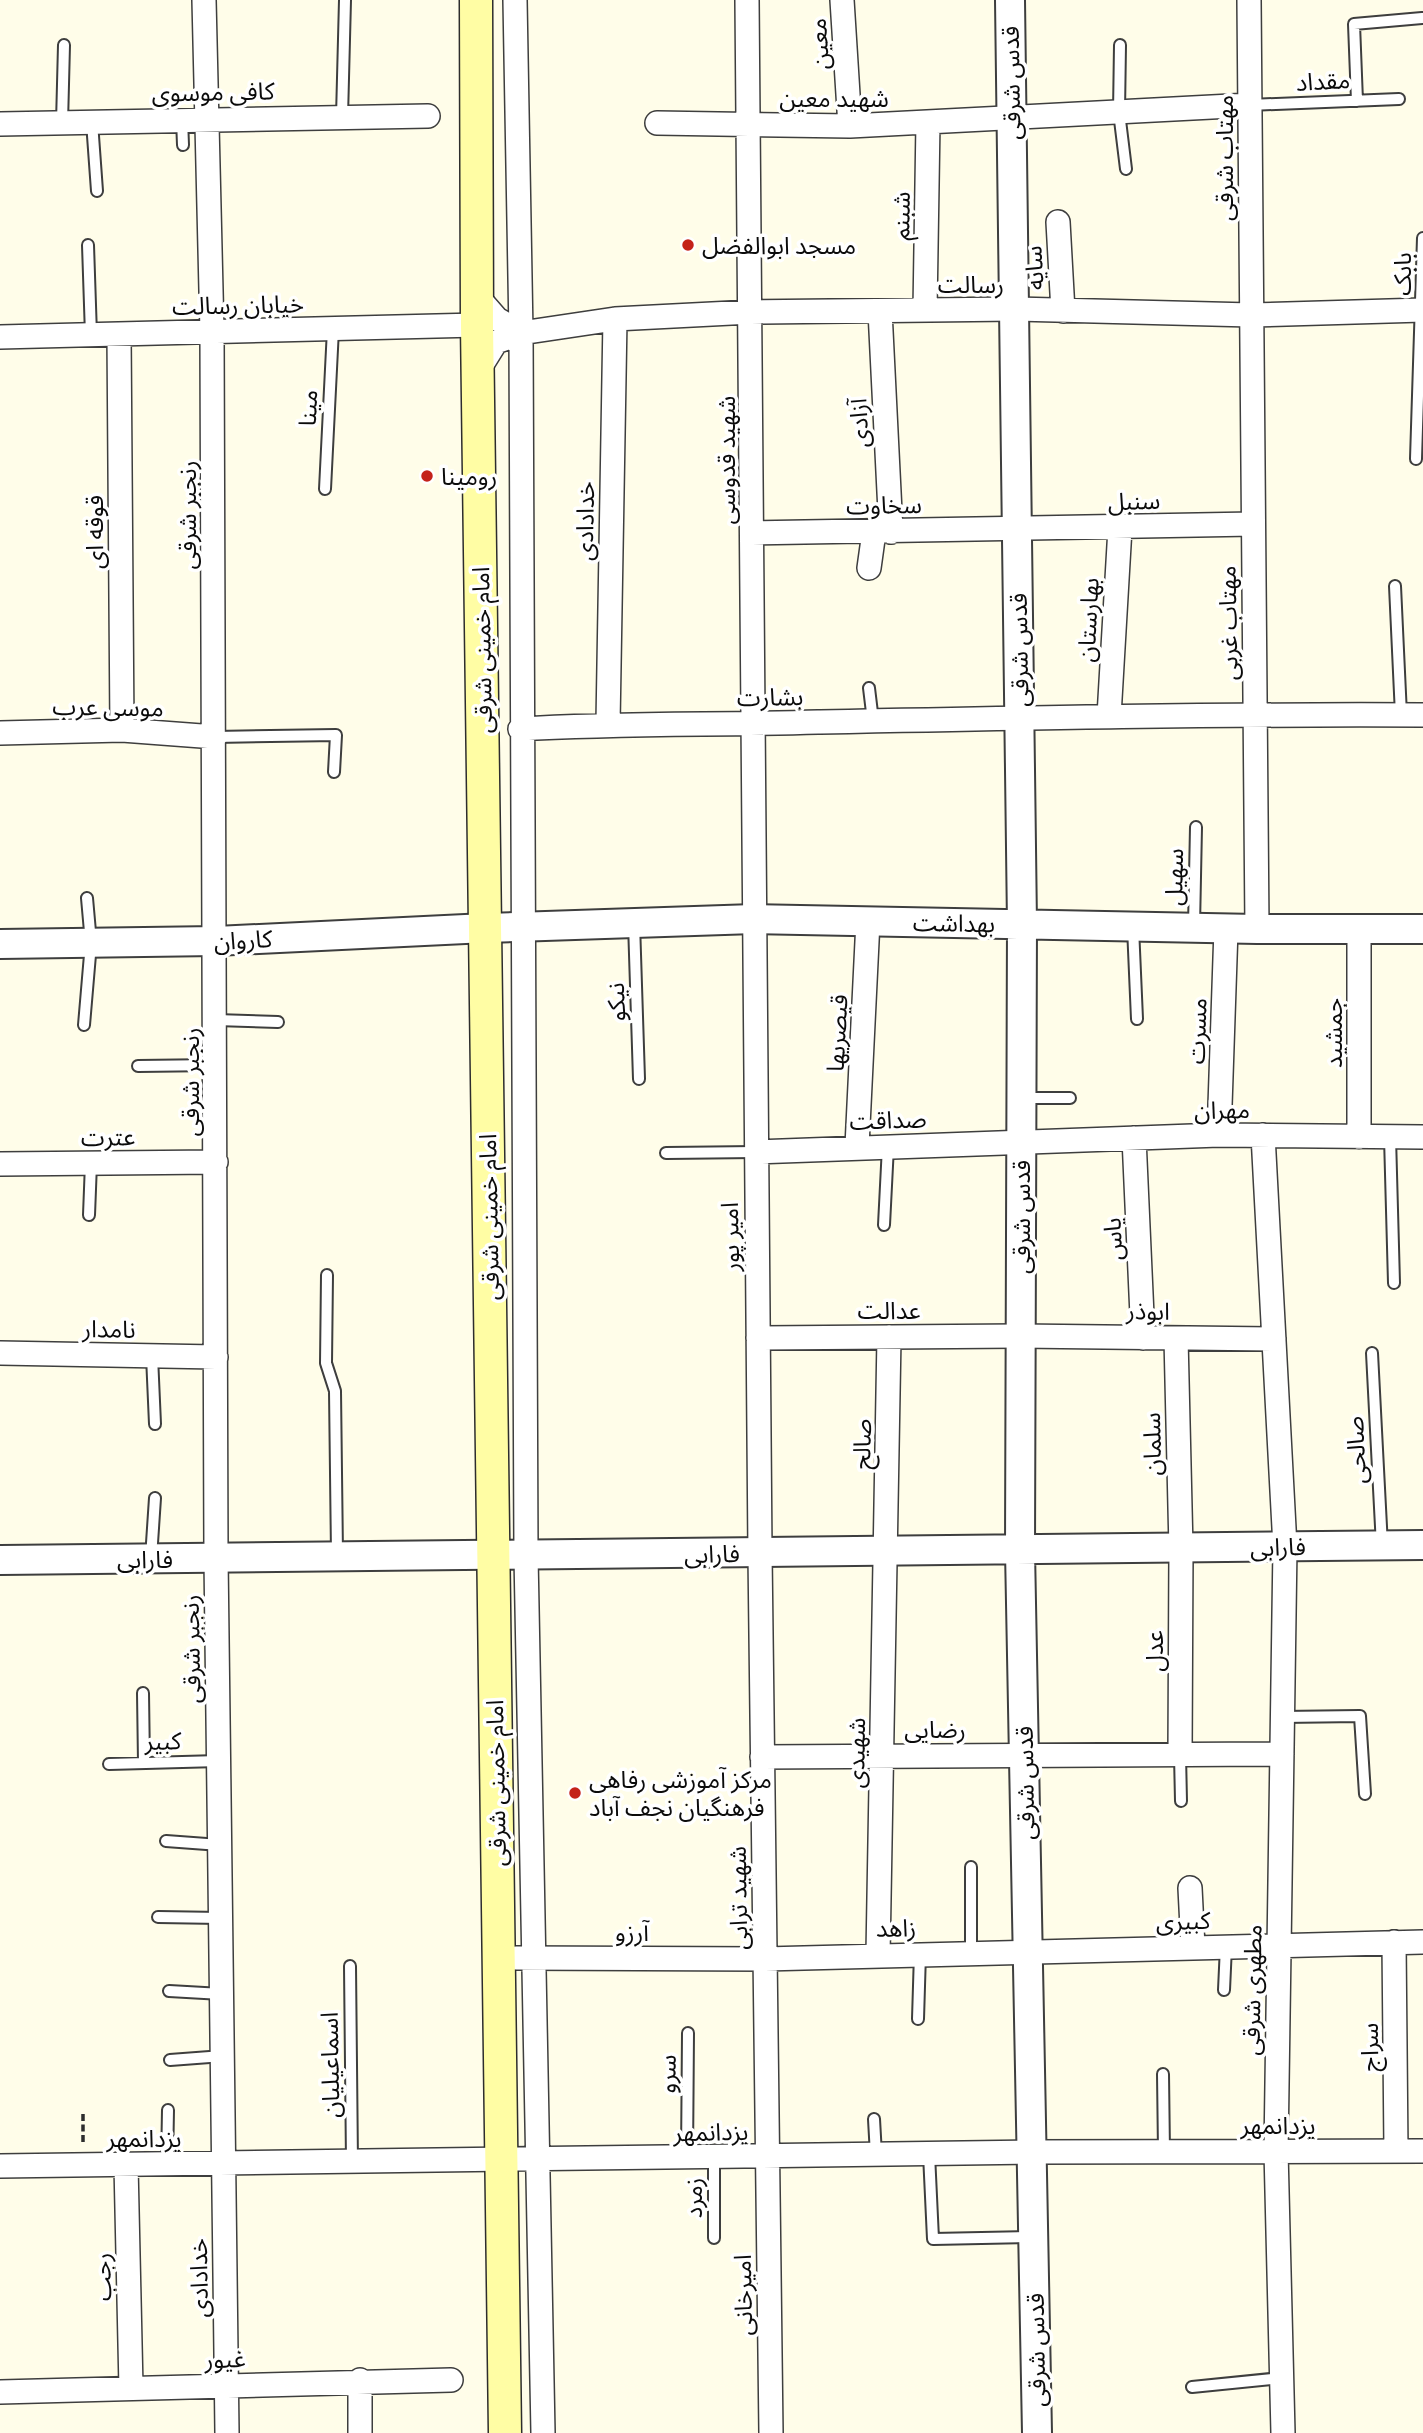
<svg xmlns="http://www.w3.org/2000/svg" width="1423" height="2433" viewBox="0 0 1423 2433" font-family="'Zilla Slab','Noto Sans Arabic',serif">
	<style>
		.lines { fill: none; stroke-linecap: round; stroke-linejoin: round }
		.service-casing { stroke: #3e3e3e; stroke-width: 14 }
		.minor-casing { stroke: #3e3e3e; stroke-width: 26 }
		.tertiary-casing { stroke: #3e3e3e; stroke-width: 32 }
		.secondary-casing { stroke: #2d2d2d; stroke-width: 35 }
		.path { stroke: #2d2d2d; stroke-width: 3.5; stroke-dasharray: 7 3.5; stroke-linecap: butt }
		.service { stroke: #fff; stroke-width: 10 }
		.minor { stroke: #fff; stroke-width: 23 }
		.tertiary { stroke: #fff; stroke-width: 28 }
		.secondary { stroke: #fffda4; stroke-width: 32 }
		.poi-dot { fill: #c4221a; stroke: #fff; stroke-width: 2.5 }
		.labels { text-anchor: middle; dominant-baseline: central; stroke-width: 7; stroke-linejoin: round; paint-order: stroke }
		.street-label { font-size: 24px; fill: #0b0b0b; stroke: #fff }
		.poi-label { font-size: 24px; fill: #0b0b0b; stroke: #fff; text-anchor: start }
	</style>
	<rect width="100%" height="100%" fill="#fffde9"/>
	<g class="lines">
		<!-- service casing -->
		<g class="service-casing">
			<path id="service" d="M1120,45l-1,67 7,57
				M1357,101l-3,-77 68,-6
				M1250,105l149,-6
				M342,117l3,-117
				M182,119l1,26
				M92,122l5,69
				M62,123l2,-78
				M88,245l3,90
				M1416,459l7,-221
				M325,489l8,-160
				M1395,586l6,129
				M869,688l4,33
				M215,737l121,-2 -2,37
				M634,923l5,156
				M1194,926l2,-99
				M1133,927l4,92
				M216,1020l62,2
				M84,1025l7,-82 -4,-45
				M138,1066l78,-1
				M1024,1098h46
				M1390,1137l4,146
				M666,1153l90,-1
				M89,1215l2,-52
				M884,1225l4,-79
				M327,1275l-1,88 9,28 2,163
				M1372,1353l10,193
				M152,1356l3,68
				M151,1558l4,-60
				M143,1693l1,70
				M1282,1717l78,-1 5,78
				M1180,1755l1,46
				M109,1764l110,-3
				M166,1841l54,4
				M971,1867v86
				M158,1917l63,1
				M350,1966l2,197
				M1224,1990l2,-44
				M169,1991l53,3
				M918,2019l2,-66
				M170,2060l53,-4
				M1163,2074l1,78
				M874,2119l2,36
				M929,2154l4,85 98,-2
				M687,2158l1,-125
				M714,2158v80
				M167,2165l1,-55
				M1192,2387l89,-9"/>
		</g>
		<!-- minor casing -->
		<g class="minor-casing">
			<path id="minor" d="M204,0l8,332 4,1226 11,875
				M515,0l6,333 5,1223 17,877
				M747,0l13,1554 11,879
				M842,0l8,126
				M1249,0l8,929
				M657,123l193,3 400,-21
				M0,124l428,-8
				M1058,222l5,89
				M477,296l20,23 24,14
				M925,310l3,-188
				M880,311l11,221
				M119,334l3,396
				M0,337l477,-12
				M478,371l18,-29 25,-9 94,-14 136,-7 263,-3 237,6 172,-5
				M752,533l501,-9
				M869,568l5,-36
				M1109,716l11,-188
				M608,723l7,-404
				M520,729c100,-6 198,-4 298,-7 202,-4 403,-8 605,-7
				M0,733l122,-3 93,7
				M1219,1135l7,-206
				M1263,1135l22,412 -9,604 7,282
				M1359,1137v-208
				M1134,1138l9,200
				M857,1146l11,-225
				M756,1152l463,-17 204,2
				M0,1164l216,-2
				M758,1338l262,-2 254,3
				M1176,1338l5,211 -1,206
				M0,1353l216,4
				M762,1757l520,-3
				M1190,1888l3,59
				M1394,1942l2,209
				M878,1954l11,-617
				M516,1958l249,1 658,-17
				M126,2165l5,223
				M0,2166l1032,-14 391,-1
				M360,2380v53
				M0,2392l451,-12"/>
		</g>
		<!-- tertiary casing -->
		<g class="tertiary-casing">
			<path id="tertiary" d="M1010,0l12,924 -2,627 17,882
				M0,944l216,-3 270,-13 268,-9 503,10h166
				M0,1560l1423,-15"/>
		</g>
		<!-- secondary casing -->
		<g class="secondary-casing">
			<path id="secondary" d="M476,0l1,325 28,2108"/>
		</g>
		<!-- path -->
		<path class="path" d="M83,2114v31"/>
		<!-- service -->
		<use href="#service" class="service"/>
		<!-- minor -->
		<use href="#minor" class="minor"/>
		<!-- tertiary -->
		<use href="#tertiary" class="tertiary"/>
		<!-- secondary -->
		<use href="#secondary" class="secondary"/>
	</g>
	<!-- markers -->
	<g class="poi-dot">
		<circle cx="688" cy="245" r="7"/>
		<circle cx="427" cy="476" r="7"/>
		<circle cx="575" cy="1793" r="7"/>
	</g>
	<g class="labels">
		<!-- street labels -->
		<g class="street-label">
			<text transform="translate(819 44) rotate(-94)">معین</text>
			<text transform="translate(1323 81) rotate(-3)">مقداد</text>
			<text transform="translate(1011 83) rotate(-91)">قدس شرقی</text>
			<text transform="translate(213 92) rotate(-1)">کافی موسوی</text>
			<text x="834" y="98">شهید معین</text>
			<text transform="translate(1224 158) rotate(-90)">مهتاب شرقی</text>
			<text transform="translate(901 216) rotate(-89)">شبنم</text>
			<text transform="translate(1034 268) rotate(-93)">سایه</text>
			<text transform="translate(1402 274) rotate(-90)">بابک</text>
			<text x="971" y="284">رسالت</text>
			<text transform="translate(238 305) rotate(-1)">خیابان رسالت</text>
			<text transform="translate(308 408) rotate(-87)">مینا</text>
			<text transform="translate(859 423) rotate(-93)">آزادی</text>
			<text transform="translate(726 460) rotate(-90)">شهید قدوسی</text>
			<text transform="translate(1134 501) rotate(-2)">سنبل</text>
			<text transform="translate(884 505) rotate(-1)">سخاوت</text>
			<text transform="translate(187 515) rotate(-90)">رنجبر شرقی</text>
			<text transform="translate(585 521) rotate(-89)">خدادادی</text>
			<text transform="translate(94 532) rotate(-90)">قوقه ای</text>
			<text transform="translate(1088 620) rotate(-87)">بهارستان</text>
			<text transform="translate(1228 623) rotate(-91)">مهتاب غربی</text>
			<text transform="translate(482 650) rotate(-91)">امام خمینی شرقی</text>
			<text transform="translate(1019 650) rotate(-91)">قدس شرقی</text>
			<text transform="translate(770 697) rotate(-1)">بشارت</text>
			<text transform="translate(108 707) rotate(1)">موسی عرب</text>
			<text transform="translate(1174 877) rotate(-89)">سهیل</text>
			<text transform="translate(954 923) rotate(1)">بهداشت</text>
			<text transform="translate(243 940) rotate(-3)">کاروان</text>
			<text transform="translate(616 1002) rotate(-92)">نیکو</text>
			<text transform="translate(1197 1031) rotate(-88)">مسرت</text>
			<text transform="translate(837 1033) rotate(-87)">قیصریها</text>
			<text transform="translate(1333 1033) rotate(-90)">جمشید</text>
			<text transform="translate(190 1082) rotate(-90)">رنجبر شرقی</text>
			<text transform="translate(1222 1110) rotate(-1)">مهران</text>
			<text transform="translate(888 1120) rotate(-2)">صداقت</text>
			<text transform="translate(108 1137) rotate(-1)">عترت</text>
			<text transform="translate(489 1217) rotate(-91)">امام خمینی شرقی</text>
			<text transform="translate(1021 1217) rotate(-90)">قدس شرقی</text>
			<text transform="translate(730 1237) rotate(-91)">امیر پور</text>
			<text transform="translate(1113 1239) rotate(-93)">یاس</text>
			<text x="889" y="1310">عدالت</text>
			<text transform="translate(1148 1311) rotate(1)">ابوذر</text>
			<text transform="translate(109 1329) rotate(1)">نامدار</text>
			<text transform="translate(862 1444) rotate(-89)">صالح</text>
			<text transform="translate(1152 1444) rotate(-91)">سلمان</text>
			<text transform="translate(1356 1450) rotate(-93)">صالحی</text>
			<text transform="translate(1278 1547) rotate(-1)">فارابی</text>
			<text transform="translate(712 1554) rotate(-1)">فارابی</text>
			<text x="145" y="1559">فارابی</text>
			<text transform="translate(191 1649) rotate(-91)">رنجبر شرقی</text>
			<text transform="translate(1154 1651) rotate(-90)">عدل</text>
			<text x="935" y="1729">رضایی</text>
			<text transform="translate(163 1741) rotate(-1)">کبیر</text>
			<text transform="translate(856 1753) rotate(-89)">شهیدی</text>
			<text transform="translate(496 1783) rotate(-91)">امام خمینی شرقی</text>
			<text transform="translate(1025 1783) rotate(-91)">قدس شرقی</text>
			<text transform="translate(738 1898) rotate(-91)">شهید ترابی</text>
			<text transform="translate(1183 1921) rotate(-2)">کبیری</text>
			<text transform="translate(896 1928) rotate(-1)">زاهد</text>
			<text x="632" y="1932">آرزو</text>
			<text transform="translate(1252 1990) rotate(-89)">مطهری شرقی</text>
			<text transform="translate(1369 2047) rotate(-90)">سراج</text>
			<text transform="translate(330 2065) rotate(-91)">اسماعیلیان</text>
			<text transform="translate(667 2074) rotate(-89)">سرو</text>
			<text x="1278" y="2125">یزدانمهر</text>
			<text transform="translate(711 2132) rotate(-1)">یزدانمهر</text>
			<text x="144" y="2138">یزدانمهر</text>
			<text transform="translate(693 2198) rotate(-90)">زمرد</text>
			<text transform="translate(102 2277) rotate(-91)">رجب</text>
			<text transform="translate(199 2278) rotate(-91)">خدادادی</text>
			<text transform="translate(743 2295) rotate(-91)">امیرخانی</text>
			<text transform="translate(1036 2350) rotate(-91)">قدس شرقی</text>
			<text transform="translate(225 2359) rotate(-2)">غیور</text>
		</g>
		<!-- poi labels -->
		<g class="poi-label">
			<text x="702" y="245">مسجد ابوالفضل</text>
			<text x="441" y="476">رومینا</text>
			<text x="589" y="1779">مرکز آموزشی رفاهی<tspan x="589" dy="28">فرهنگیان نجف آباد</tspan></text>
		</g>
	</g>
</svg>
